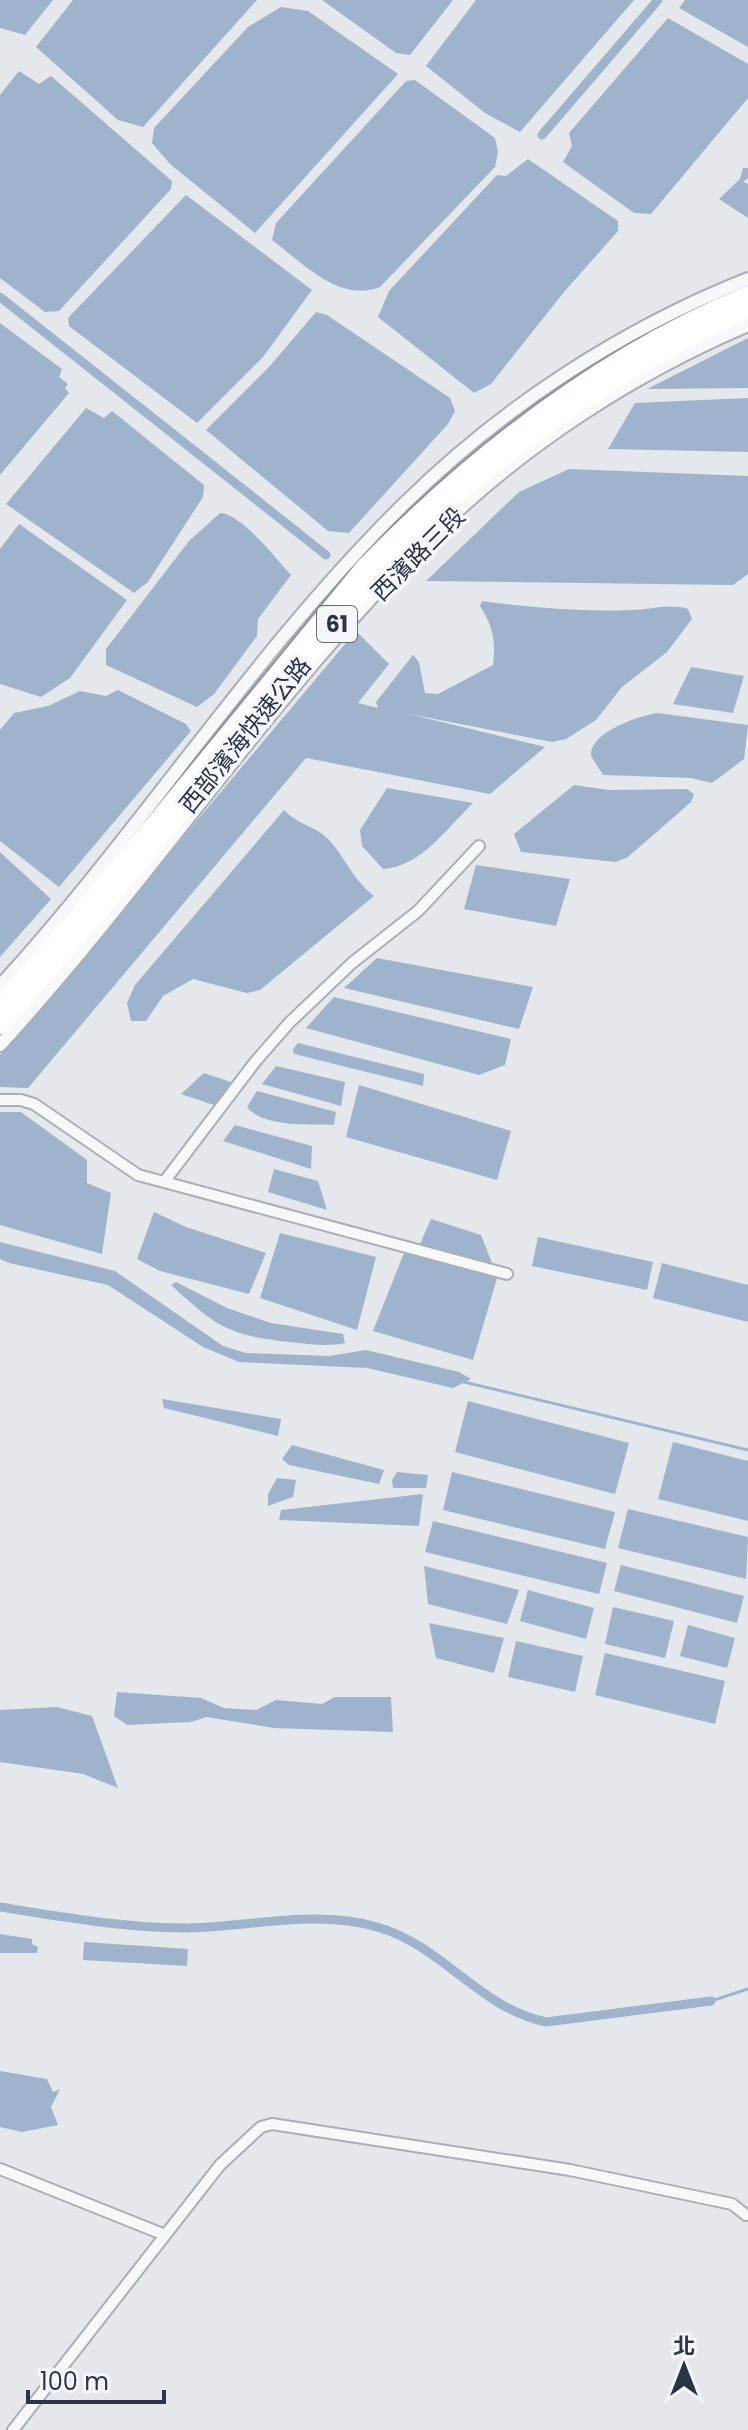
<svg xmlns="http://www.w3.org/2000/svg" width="748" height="2430" viewBox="0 0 748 2430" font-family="Poppins,'Noto Sans TC',sans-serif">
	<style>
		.water { fill: #9fb4cc }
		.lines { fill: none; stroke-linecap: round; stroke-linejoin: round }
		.stream { stroke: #9fb4cc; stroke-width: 3 }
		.canal { stroke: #9fb4cc; stroke-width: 9 }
		.minor-casing { stroke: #a9aeb7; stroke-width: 14 }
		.tertiary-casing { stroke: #a9aeb7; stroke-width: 16 }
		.trunk-casing { stroke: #8b94a3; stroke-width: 22 }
		.minor { stroke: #f7f8fa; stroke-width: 10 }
		.tertiary { stroke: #f7f8fa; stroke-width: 12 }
		.trunk { stroke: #fff; stroke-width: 18 }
		.labels { text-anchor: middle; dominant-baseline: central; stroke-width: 7; stroke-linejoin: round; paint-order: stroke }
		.shield { fill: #f4f6f9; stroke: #676e7b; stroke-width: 2 }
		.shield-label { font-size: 22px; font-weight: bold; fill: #2b3445 }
		.street-label { font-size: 24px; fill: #2b3445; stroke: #f4f6f9 }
	</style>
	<rect width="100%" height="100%" fill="#e4e7ec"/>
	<!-- water -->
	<path class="water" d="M0,0h53l-28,35 -25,-7z
		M73,0h184l-114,127 -25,-7 -82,-73z
		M322,0h131l-43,55 -14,-2z
		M476,0h158l-114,132 -35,-19 -59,-47z
		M685,0h63v47l-69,-39z
		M281,7l27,4 90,63 -143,159 -85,-69 -18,-21 2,-15 94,-101z
		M668,18l80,46v34l-97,116 -17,-1 -71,-51 9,-16 -3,-13z
		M19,71l20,13 12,-8 121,105 -1,8 -112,122 -14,1 -45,-34v-183z
		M415,80l80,58 3,14 -3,15 -115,120c-41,16 -77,-24 -108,-47l4,-17 130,-142z
		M528,159l90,62v10l-54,61 -73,92 -17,9 -96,-76 11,-26 108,-116 9,1z
		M743,168h5v10l-5,4 5,2v34l-29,-19 21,-20z
		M186,195l126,95 -49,67 -66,66 -128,-97 -1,-8z
		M316,312l11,3 123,83 5,13 -7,13 -99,109 -21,-2 -122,-101 63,-63z
		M0,323l62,46 -3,8 9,7 -3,4 4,5 -69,82z
		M748,338v50l-101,1z
		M748,398v54l-140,-3 27,-46z
		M86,408l18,10 8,-7 92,74 -1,12 -55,85 -14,11 -128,-89z
		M569,469l179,7v98l-15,11 -307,-4 93,-89z
		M220,513c22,1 56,46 71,62l-33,44 -1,17 -43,58 -17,13 -91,-42v-16l83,-108z
		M19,524l108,76 -57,78 -29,19 -41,-13v-135z
		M482,601c50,7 100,11 150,9 19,0 38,-7 56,-1l4,10 -25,33 -45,35 -26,33 -30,19 -14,3 -143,-28 136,33 -55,47 -184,-36 -278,330 -28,-1v-32l356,-424 33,33 -31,39 20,5 -2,-6 37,-47 6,7 6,31 13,1 55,-29c3,-23 0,-39 -13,-59z
		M691,667l53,9 -11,37 -60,-9z
		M118,690l68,34 5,7 -132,156 -59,-46v-111l14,-17 34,-7 32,-15 26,5z
		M657,713l91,12 -4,34 -32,24 -21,-5 -88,-3 -12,-19c-2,-24 48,-40 66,-43z
		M574,785l35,5 78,-1 7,5 -3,8 -63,55 -12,5 -95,-10 -7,-18z
		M387,788l86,15c-26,25 -52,64 -90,66l-21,-23 -2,-16z
		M284,810c13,14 30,16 42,27 18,17 25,41 48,59l-114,94 -13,3 -54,-14 -30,17 -17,25h-15l-4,-18 8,-18z
		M0,852l51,47 -51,58z
		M476,865l94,14 -14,47 -92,-17z
		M377,958l156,29 -14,42 -175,-41z
		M334,997l177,42 -6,26 -26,10 -173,-47z
		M298,1043l126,31 -1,12 -129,-32 -1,-5z
		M276,1066l69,16 -4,24 -79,-22z
		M204,1073l30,10 -17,23 -36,-12z
		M359,1085l152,46 -14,49 -151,-43z
		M257,1091l79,21 -2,13c-25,-1 -70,3 -87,-18z
		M0,1112h21l66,48v23l24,10 -9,61 -102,-29z
		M235,1125l77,21 -1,23 -88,-28z
		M274,1169l44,12 9,29 -59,-18z
		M154,1212l32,15 80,26 -17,41 -89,-23 -23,-12z
		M431,1219l50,16 11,28 -72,-19z
		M280,1233l96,24 -19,73 -97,-32z
		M538,1237l115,25 -6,28 -115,-24z
		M0,1242l115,29 108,75 23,7 83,3 37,-6 93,22 12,7 -18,9 -86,-20 -128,-6 -36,-15 -95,-62 -99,-22 -9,-4z
		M404,1253l93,25 -24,82 -100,-29z
		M662,1263l86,22v37l-95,-24z
		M176,1282l51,26 44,15 72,11 2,9c-17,4 -38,1 -55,-1 -63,-7 -73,-15 -119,-57z
		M162,1399l119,20 -3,17 -114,-28z
		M468,1401l161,42 -14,51 -160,-42z
		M673,1442l75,19v60l-90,-22z
		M292,1445l92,25 -5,14 -90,-19 -7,-6z
		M397,1472l31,3 -2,13h-33l-1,-8z
		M452,1472l163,40 -10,37 -162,-39z
		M277,1478l19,2 -3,17 -25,9v-12z
		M423,1494l-4,32 -140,-6 2,-10z
		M628,1509l120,28 -2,42 -128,-31z
		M433,1521l174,42 -8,31 -174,-42z
		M621,1565l123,31 -7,27 -123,-32z
		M424,1566l95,24 -12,34 -79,-20z
		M528,1590l66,18 -8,31 -66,-18z
		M613,1607l61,14 -9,37 -60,-14z
		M429,1623l75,15 -10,35 -58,-15z
		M688,1625l47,13 -8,30 -47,-12z
		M516,1641l67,15 -8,36 -67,-15z
		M605,1653l120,28 -10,43 -120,-29z
		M117,1692l84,6 23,10 32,2 20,-10 46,4 13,-7h56l2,35 -119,-4 -68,-11 -15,5 -64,3 -13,-9z
		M57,1707l35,9 26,72 -35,-14 -83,-12v-52z
		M0,1934l32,5v5l6,3 -1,6h-37z
		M84,1942l104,7 -1,17 -104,-6z
		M0,2071l47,8 6,13 7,-3 -9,18 7,18 -36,7 -22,-5z"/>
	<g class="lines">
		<!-- stream -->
		<path class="stream" d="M464,1382l284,68
			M711,2001l37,-12"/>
		<!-- canal -->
		<path class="canal" d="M542,135l116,-135
			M0,297l326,258
			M0,1907c63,10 124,21 188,21 62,-1 128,-19 189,-1 65,18 102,81 169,95l165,-21"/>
		<!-- minor casing -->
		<g class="minor-casing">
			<path id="minor" d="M0,1100h21l13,4 104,71 369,99
				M164,1182l91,-120 34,-39 63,-60 66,-52 61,-65
				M0,2169l165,66
				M13,2430l207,-265 41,-38 11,-3 298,46 162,34 14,11"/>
		</g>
		<!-- tertiary casing -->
		<g class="tertiary-casing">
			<path id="tertiary" d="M0,986c142,-155 255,-336 405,-483 97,-96 217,-174 343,-224
				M0,1045c150,-164 273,-354 433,-511 89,-88 200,-160 315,-209"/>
		</g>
		<!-- trunk casing -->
		<g class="trunk-casing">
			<path id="trunk" d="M0,1006l81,-92 284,-347c110,-113 236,-211 383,-272
				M0,1025c107,-118 204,-244 307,-366 39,-45 76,-97 119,-137 96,-88 204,-159 322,-213"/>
		</g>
		<!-- minor -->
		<use href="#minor" class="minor"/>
		<!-- tertiary -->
		<use href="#tertiary" class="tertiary"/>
		<!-- trunk -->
		<use href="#trunk" class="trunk"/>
	</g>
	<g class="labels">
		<!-- shield labels -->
		<rect class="shield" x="317" y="606" width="40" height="36" rx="6"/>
		<g class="shield-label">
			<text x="337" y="624">61</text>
		</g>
		<!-- street labels -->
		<g class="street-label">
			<text transform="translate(418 554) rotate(-45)">西濱路三段</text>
			<text transform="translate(245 735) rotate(-51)">西部濱海快速公路</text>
		</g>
	</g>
	<!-- north arrow -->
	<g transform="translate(684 2366)" stroke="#f4f6f9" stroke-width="6" paint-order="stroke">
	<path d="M0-6L14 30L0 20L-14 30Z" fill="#2b3445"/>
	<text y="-12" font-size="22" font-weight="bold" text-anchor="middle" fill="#2b3445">北</text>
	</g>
	<!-- scale -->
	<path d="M28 2390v12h136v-12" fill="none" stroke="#2b3445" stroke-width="4"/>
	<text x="40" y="2390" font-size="24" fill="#2b3445" stroke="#f4f6f9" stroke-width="6" paint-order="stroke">100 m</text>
</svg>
